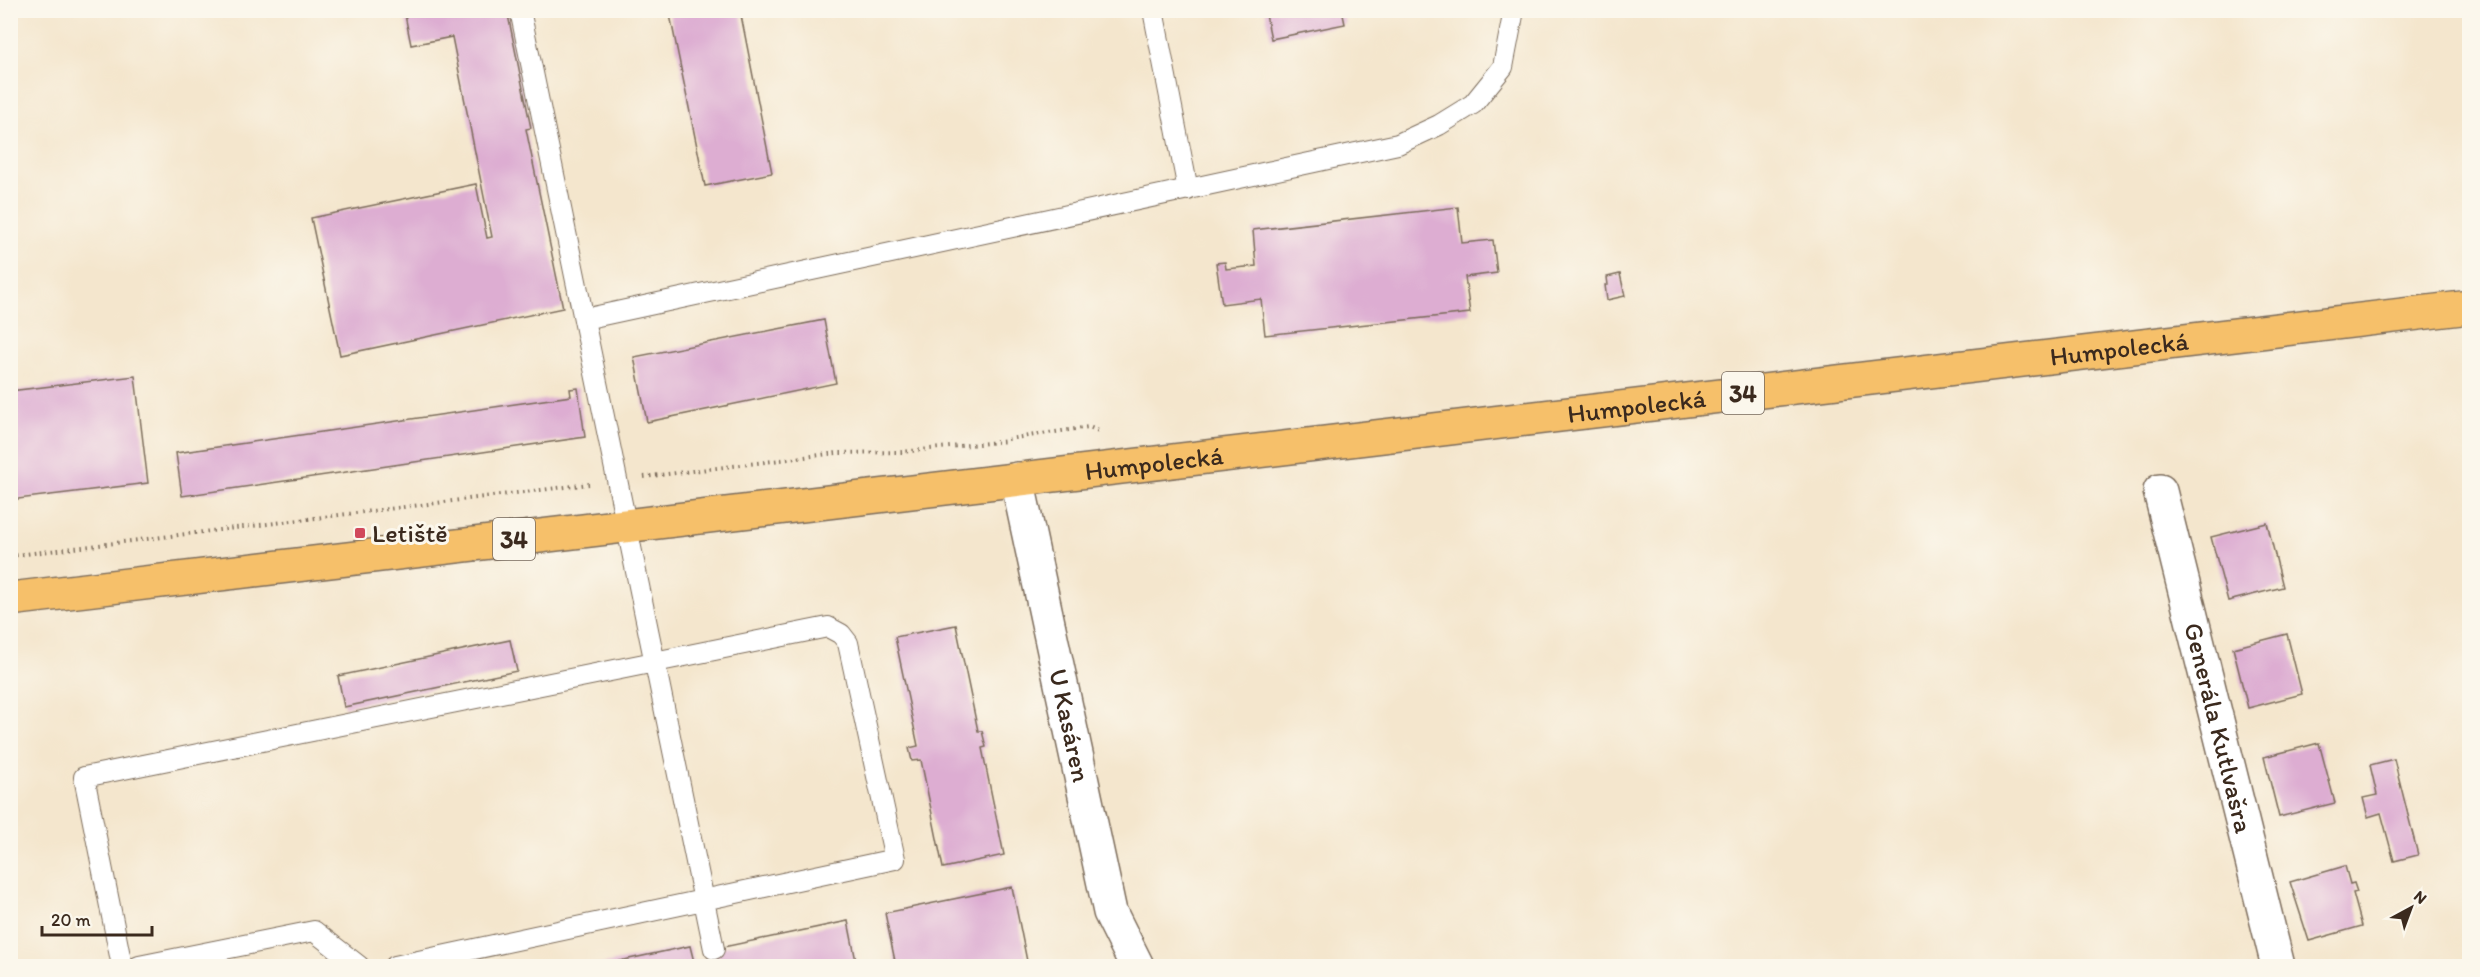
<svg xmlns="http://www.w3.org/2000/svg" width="2480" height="977" viewBox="0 0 2480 977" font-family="Itim,sans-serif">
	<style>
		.building { fill: #ddadd2 }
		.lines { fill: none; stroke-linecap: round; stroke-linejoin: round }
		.lane-casing { stroke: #7c6c5b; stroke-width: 22 }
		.street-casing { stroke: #7c6c5b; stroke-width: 36 }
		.primary-casing { stroke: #7c6c5b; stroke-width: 36 }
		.path { stroke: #7c6c5b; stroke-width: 4; stroke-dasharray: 1.5 4.5; stroke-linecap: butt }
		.lane { stroke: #fff; stroke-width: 20 }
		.street { stroke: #fff; stroke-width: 33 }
		.primary { stroke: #f6c06b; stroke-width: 33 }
		.poi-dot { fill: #d1495b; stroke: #fbf7ec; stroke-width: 2 }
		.labels { text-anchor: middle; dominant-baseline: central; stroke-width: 6; stroke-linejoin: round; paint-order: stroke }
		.shield { fill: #fbf7ec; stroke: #75685c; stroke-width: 1.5 }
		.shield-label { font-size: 24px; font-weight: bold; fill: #3b2a1e }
		.street-label { font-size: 26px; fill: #3b2a1e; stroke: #fbf7ec }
		.poi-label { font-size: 26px; fill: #3b2a1e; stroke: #fbf7ec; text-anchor: start }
	</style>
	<rect width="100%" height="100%" fill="#fbf7ec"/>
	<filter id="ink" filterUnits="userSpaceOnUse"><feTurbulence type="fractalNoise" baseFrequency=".0167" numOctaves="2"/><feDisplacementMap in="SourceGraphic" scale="12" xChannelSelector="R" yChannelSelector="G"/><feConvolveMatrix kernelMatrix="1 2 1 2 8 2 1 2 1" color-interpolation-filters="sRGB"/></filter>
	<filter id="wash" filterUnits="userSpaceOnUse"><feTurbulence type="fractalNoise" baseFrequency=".008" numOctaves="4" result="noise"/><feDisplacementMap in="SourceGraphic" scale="24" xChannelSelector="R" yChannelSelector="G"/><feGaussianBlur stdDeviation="1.35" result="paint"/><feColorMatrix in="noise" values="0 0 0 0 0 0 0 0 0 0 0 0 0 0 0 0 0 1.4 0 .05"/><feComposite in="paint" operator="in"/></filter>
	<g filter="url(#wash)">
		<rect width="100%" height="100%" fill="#f4e6cd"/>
		<g id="blocks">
			<!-- building -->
			<path class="building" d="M404,10h103l24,118 -5,1 37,179 -223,47 -29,-137 165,-34 11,54 5,-1 -40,-200 -41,8z
				M669,10h71l32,163 -67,13z
				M1265,10h77l3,14 -74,15z
				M1458,207l4,36 31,-3 4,33 -32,4 5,36 -205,22 -4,-36 -39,5 -6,-41 9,-1 1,7 30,-3 -3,-36z
				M1620,274l5,22 -18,4 -2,-15h3l-1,-8z
				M824,320l12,63 -189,39 -13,-65z
				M135,376l13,107 -138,17v-109z
				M578,388l7,49 -403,59 -6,-43 395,-57 -1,-7z
				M2267,523l16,64 -55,14 -17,-64z
				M956,625l22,106h4l4,16 -4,1 22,107 -61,13 -22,-108 -9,1 -3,-13 9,-2 -23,-109z
				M2287,634l15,60 -54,14 -15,-60z
				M510,640l7,31 -173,36 -6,-31z
				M2319,743l16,60 -56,14 -15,-60z
				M2394,759l24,96 -24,6 -13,-48 -13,4 -5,-19 14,-3 -7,-30z
				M2345,866l5,18 4,-1 3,9 -4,1 9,33 -53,15 -19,-59z
				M1012,887l16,79h-132l-11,-53z
				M848,921l9,45h-261l94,-20 4,16 22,-4 -2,-9z"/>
		</g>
	</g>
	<g filter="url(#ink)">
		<use href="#blocks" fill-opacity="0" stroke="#7c6c5b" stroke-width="1.5"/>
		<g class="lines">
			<!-- lane casing -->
			<g class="lane-casing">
				<path id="lane" d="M520,10l194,939
					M1153,10l35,180
					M584,319l814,-175 41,-19 34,-21 30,-37 11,-57
					M122,966l-38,-189 744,-150 13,7 7,9 47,216 -500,107
					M139,966l175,-35 45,35"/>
			</g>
			<!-- street casing -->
			<g class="street-casing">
				<g id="street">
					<path id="s1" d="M1017,479l93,433 27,54"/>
					<path id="s2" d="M2160,491l118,475"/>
				</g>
			</g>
			<!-- primary casing -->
			<g class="primary-casing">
				<g id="primary">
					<path id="s3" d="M10,599l2460,-292"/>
				</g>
			</g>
			<!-- path -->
			<path class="path" d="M1008,439l81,-12 12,5
				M644,477l193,-24 64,-1 107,-11
				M10,556l579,-72"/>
			<!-- lane -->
			<use href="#lane" class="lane"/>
			<!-- street -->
			<use href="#street" class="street"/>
			<!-- primary -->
			<use href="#primary" class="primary"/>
		</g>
	</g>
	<!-- markers -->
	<rect class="poi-dot" x="354" y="527" width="12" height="12" rx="3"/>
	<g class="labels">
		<!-- shield labels -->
		<g class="shield">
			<rect x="1722" y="372" width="42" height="42" rx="4.5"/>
			<rect x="493" y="518" width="42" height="42" rx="4.5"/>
		</g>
		<g class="shield-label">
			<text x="1743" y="393">34</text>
			<text x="514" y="539">34</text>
		</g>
		<!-- street labels -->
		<g class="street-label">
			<text stroke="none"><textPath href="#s3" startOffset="2124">Humpolecká</textPath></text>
			<text stroke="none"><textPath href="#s3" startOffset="1638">Humpolecká</textPath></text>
			<text stroke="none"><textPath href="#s3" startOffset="1152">Humpolecká</textPath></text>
			<text stroke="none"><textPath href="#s1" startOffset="252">U Kasáren</textPath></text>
			<text stroke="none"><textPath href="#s2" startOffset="244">Generála Kutlvašra</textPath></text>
		</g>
		<!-- poi labels -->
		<g class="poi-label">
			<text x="372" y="533">Letiště</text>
		</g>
	</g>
	<!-- margin -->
	<rect width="2480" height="977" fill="none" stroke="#fbf7ec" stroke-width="36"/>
	<!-- north arrow -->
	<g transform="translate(2411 908) rotate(41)" stroke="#fbf7ec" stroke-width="4.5" paint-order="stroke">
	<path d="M0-4.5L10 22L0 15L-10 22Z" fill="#3b2a1e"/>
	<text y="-9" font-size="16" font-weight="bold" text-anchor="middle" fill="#3b2a1e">N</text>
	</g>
	<!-- scale -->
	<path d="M42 926v9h110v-9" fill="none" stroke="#3b2a1e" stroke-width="3"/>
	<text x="51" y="926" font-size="18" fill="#3b2a1e" stroke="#fbf7ec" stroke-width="4.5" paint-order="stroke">20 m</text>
</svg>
